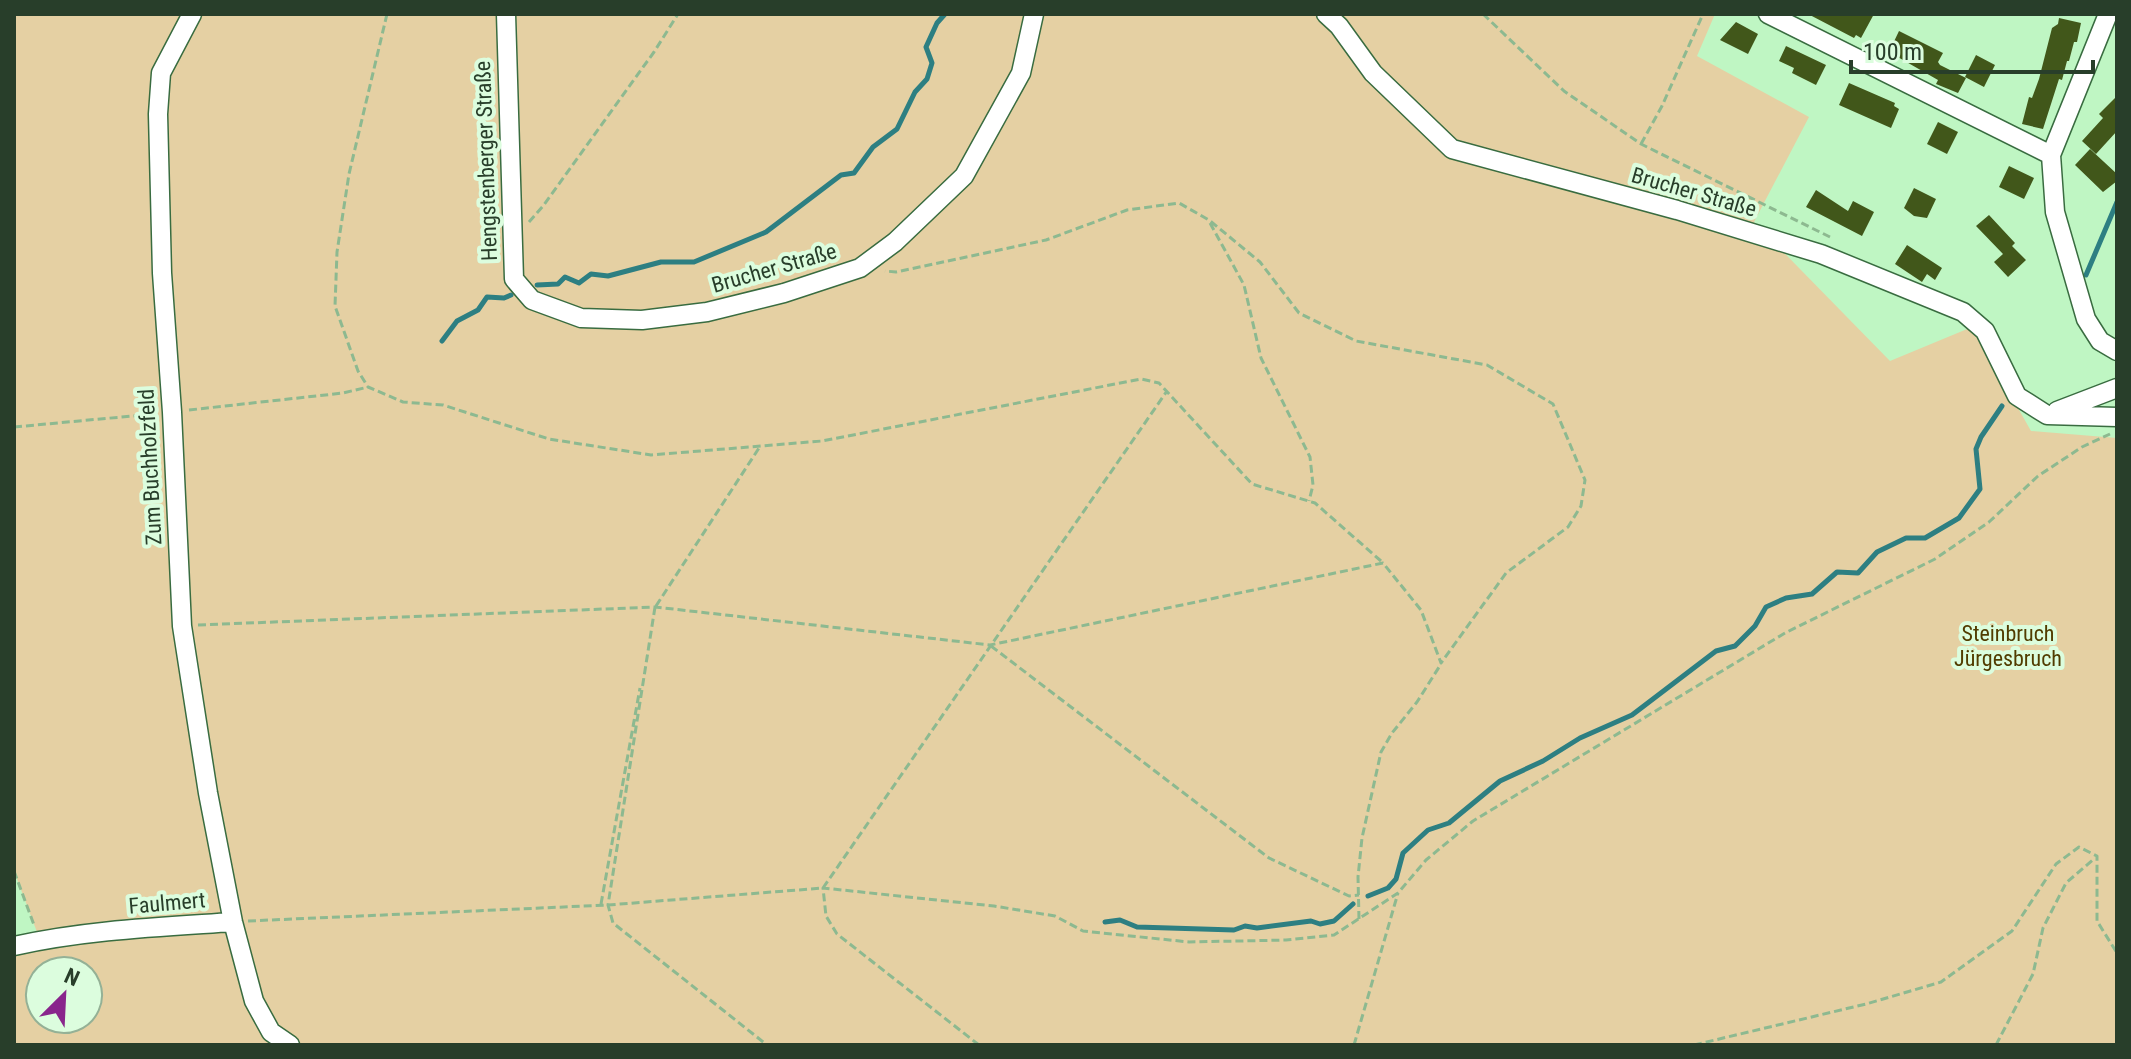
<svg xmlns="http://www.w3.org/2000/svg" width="2131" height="1059" viewBox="0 0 2131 1059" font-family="'Roboto Condensed',sans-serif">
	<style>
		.green { fill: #e5d0a3; fill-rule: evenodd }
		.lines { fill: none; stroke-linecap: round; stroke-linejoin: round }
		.stream { stroke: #2d7f82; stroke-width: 5 }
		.building { fill: #41571a }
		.street-casing { stroke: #396c40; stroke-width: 21 }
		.path { stroke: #8db990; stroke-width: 3; stroke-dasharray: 8 4; stroke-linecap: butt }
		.street { stroke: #fff; stroke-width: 18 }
		.labels { text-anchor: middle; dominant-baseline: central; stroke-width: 8; stroke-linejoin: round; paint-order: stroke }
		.street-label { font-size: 22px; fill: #283e2a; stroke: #dcfdde }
		.park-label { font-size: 22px; fill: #513c00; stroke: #dcfdde }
	</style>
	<rect width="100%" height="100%" fill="#bff6c3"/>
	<!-- green -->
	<path class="green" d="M14,14h1701l-18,42 112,61 -55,105 136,139 82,-34 59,104 86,7v607h-2103v-99l26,-6 -26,-69zM40,971h48v48h-48z"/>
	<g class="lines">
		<!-- stream -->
		<path class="stream" d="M2086,275l31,-73
			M537,285l21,-1 7,-7 14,6 12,-9 17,2 53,-14h33l72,-30 75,-57 13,-2 19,-26 24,-18 18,-37 12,-13 5,-16 -6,-16 11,-24 8,-9
			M442,341l15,-20 21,-11 9,-13 17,1 7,-3
			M1368,896l20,-8 8,-9 7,-26 25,-23 21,-7 51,-42 43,-20 37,-23 52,-23 84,-64 19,-5 20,-20 11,-19 20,-9 26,-4 25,-22 21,1 19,-21 29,-14h19l34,-20 21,-29 -4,-40 5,-12 21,-31
			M1105,922l15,-2 17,7 97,3 11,-4 12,2 54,-7 9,3 14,-3 19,-17"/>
	</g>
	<!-- building -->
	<path class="building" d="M1808,14h66l-13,24 -5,-3 -2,3z
		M2059,18l22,5 -4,19h-3l-5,19h-2l-5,19 -3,-1 -16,50 -21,-5 7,-27 3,1 7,-19 13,-51 6,-4z
		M1736,22l22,12 -10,20 -28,-14z
		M1899,31l44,22 -5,9 2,3 26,13 -8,15 -22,-9 2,-4 -49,-28z
		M1786,46l40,19 -10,20 -24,-12 2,-5 -15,-7z
		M1976,55l19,10 -11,22 -19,-10z
		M1849,83l46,20 -1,3 5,3 -8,19 -52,-23z
		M2117,96v35l-21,23 -14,-13 21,-23 -4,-4z
		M1938,122l20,10 -11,22 -20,-10z
		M2090,149l27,25v7l-14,11 -28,-27z
		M2009,166l25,12 -10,21 -25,-12z
		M1914,188l22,11 -9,19 -13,-2 -10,-8z
		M1816,190l32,21 5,-10 21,11 -12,24 -56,-29z
		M1989,215l26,28 -3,3 14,14 -18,17 -14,-15 9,-8 -27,-28z
		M1907,245l35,23 -7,12 -8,-6 -5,8 -27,-18z"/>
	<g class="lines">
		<!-- street casing -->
		<g class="street-casing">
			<path id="street" d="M192,14l-31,59 -3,41 4,159 10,139 10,214 26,167 25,129 21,79 17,31 19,13
				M506,14l8,265 18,21 49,18 61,2 65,-8 77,-19 76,-25 35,-26 69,-66 57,-103 13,-59
				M1326,14l13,12 34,47 79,76 225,61 144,44 142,58 22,19 32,65 30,19 70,2
				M1768,14l283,141
				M2108,14l-57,141 4,57 31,107 14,22 17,10
				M2057,411l60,-23
				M14,946c71,-16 146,-19 219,-24"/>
		</g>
		<!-- path -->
		<path class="path" d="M387,14l-38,160 -12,78 -2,54 23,65 10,16 35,15 40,3 106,34 102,16 171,-14 319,-62 18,4 93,101 63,19 66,58
			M1483,14l81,77 77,53 189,93
			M1641,144l21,-38 41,-92
			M529,222l14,-16 111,-154 24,-38
			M1210,223l34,62 17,73 49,99 3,28 -4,16
			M189,410l154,-17 25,-6
			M14,427l140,-13
			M656,606l103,-158
			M655,607l-47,298 5,18 154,122
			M198,625l457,-18 335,38 393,-82 38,47 20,53 65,-90 62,-46 13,-21 4,-26 -32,-76 -66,-39 -131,-24 -57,-28 -39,-51 -51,-42 -30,-17 -52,7 -81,30 -150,32 -11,-1
			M991,646l278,212 80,38 10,-1
			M14,871l20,54
			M601,904l39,-216
			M1359,919l-1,-42 4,-39 19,-86 11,-19 25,-31 24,-38
			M248,921l360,-16 215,-17 344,-497
			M979,1045l-142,-111 -11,-18 -3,-28 171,18 61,10 28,15 106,11 97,-2 48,-5 64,-42 28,-33 47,-39 312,-188 150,-74 54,-37 49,-46 44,-29 28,-13
			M1354,1045l44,-152
			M1694,1045l172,-41 75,-22 71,-51 44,-67 23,-17 18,9v65l20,32
			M1996,1045l37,-71 10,-46 23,-45 29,-25"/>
		<!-- street -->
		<use href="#street" class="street"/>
	</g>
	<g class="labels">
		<!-- street labels -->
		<g class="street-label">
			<text transform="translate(486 161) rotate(-92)">Hengstenberger Straße</text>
			<text transform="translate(1694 192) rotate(16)">Brucher Straße</text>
			<text transform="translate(774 268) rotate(-16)">Brucher Straße</text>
			<text transform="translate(150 467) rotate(-93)">Zum Buchholzfeld</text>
			<text transform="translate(167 903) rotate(-5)">Faulmert</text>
		</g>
		<!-- park labels -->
		<g class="park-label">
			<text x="2008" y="633">Steinbruch<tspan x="2008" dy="25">Jürgesbruch</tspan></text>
		</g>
	</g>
	<!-- border -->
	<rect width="2131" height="1059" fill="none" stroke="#283e2a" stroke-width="32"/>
	<!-- north arrow -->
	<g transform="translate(64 995) rotate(24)"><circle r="38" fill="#dcfdde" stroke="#94b196" stroke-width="2"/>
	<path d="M0-6L14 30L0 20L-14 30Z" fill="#89258c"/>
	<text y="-12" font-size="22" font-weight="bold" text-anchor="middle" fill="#283e2a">N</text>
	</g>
	<!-- scale -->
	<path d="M1851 60v12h242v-12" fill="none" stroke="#283e2a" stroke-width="4"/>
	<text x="1863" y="60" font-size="24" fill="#283e2a" stroke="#dcfdde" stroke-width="6" paint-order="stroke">100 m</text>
</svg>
